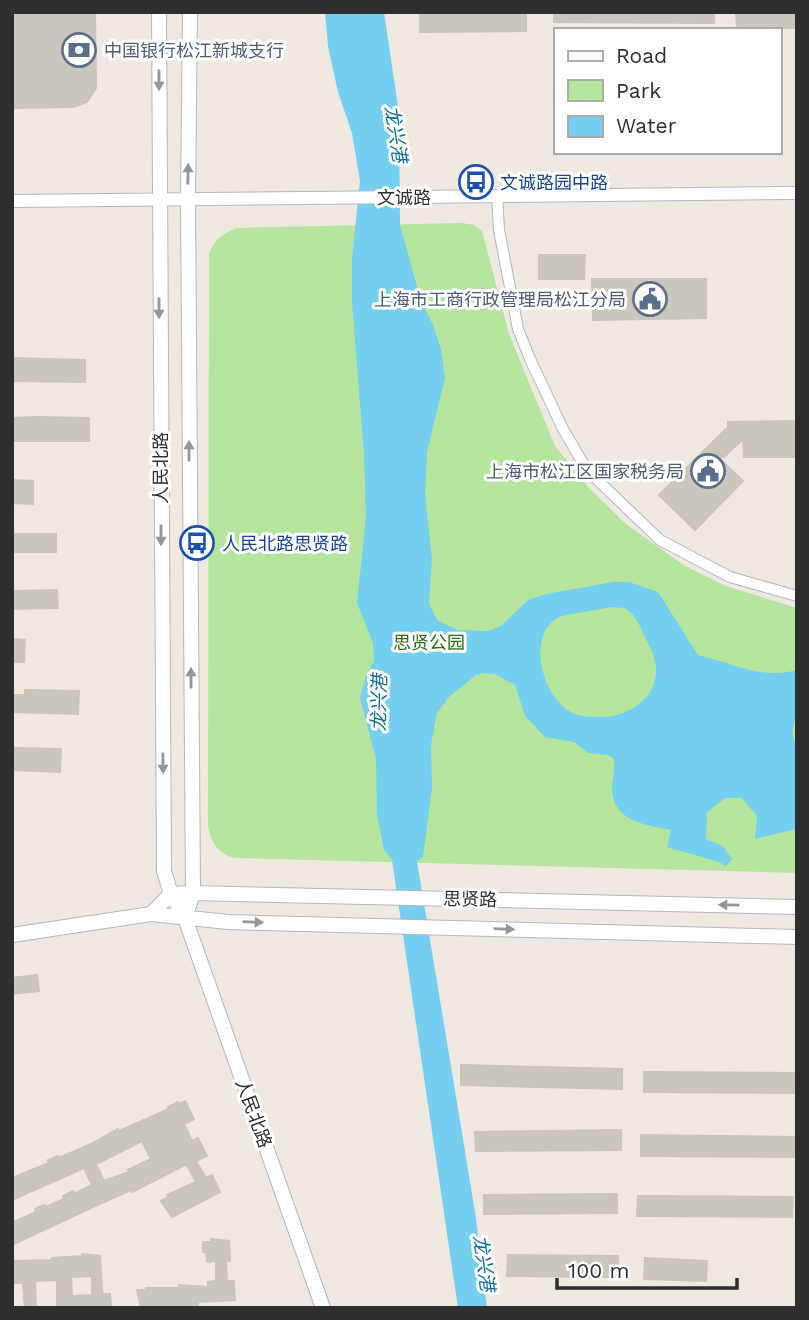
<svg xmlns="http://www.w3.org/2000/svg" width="809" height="1320" viewBox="0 0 809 1320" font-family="'Work Sans','Noto Sans SC',sans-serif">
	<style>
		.green { fill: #b6e59e }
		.water { fill: #75cff0; fill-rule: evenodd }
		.building { fill: #cbc7bf; stroke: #cbc5ba; stroke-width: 2; fill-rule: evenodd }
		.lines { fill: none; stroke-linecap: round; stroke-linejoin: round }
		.minor-casing { stroke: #b4b7c1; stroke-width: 12 }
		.tertiary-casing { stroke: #b4b7c1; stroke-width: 14 }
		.secondary-casing { stroke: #b4b7c1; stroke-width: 16 }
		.minor { stroke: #fff; stroke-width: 10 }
		.tertiary { stroke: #fff; stroke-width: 12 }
		.secondary { stroke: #fff; stroke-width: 14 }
		.oneway { fill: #969696 }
		.labels { text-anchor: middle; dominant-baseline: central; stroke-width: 6; stroke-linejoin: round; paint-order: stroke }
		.service-label { font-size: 18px; fill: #4e5e75; stroke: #fff; text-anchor: end }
		.transit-label { font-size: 18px; fill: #164399; stroke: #fff; text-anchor: start }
		.street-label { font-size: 18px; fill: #2e2e2e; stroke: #fff }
		.park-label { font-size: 18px; fill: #2c6e1b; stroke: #fff }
		.water-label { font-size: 19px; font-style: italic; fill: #0d6fa3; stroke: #fff }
	</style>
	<rect width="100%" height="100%" fill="#efe9e1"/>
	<!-- green -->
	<path class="green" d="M462,223l12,2 8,6 27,103 46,112 34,42 37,36 59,42 41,20 71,22v265l-563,-15c-17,-6 -22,-14 -26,-32l1,-572c6,-15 13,-20 28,-26z"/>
	<!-- water -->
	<path class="water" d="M325,12h59l15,102 1,111 21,76 12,24 8,24 4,30 -18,73 -2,42 7,65 -3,45 8,16 20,10 32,1 13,-6 26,-25 18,-6 67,-12h16l29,10 40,63c36,8 61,25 99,15v47c-6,9 -6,18 0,28v84l-42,10 2,-23 -15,-18h-17l-18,14 -1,27 17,7 9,13 -6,7 -7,-4 -52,-15 4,-17c-28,-6 -60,-9 -59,-45 1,-10 4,-16 1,-27l-5,-3 -20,-2 -14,-11 -29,-5 -20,-21 -10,-31 -20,-11 -11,-1 -8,2 -26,21 -13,17 -6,32 1,43 -9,69 -6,4 59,357 11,90h-29l-66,-448 -8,-10 -7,-35 -1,-56 -16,-61 6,-22 8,-15 -1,-18 -16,-40 9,-85 -2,-64 -12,-152v-43l8,-78 -8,-48 -14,-41 -10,-46zM610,607c5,1 12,0 16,2 9,5 14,17 18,26 5,11 13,23 12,36 0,29 -31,47 -56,46 -11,0 -22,0 -31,-6 -26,-16 -43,-73 -12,-93 8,-4 42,-8 53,-11z"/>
	<!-- building -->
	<path class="building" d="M12,12h83l1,76 -9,14 -14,5 -61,1z
		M420,12h106v19l-106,1z
		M554,12h160v11l-160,-1z
		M736,12h61v16l-60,1z
		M539,255h46l-1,24h-45z
		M592,279h114v39l-113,2z
		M12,358l73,2v22l-73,-1z
		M35,417l54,1v23h-77v-23z
		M797,421v36h-53l-1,-18 -19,18h-6l25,24 -48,49 -36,-35 69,-68v-5z
		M12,480l21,1v23l-21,-1z
		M12,534h44v18h-44z
		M57,590l1,18 -46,1v-18z
		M12,639l13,1 -1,22h-12z
		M25,690l54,1 -1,23 -66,-2v-17h13z
		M12,748l49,1 -1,23 -48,-2z
		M37,975l2,16 -27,3v-16z
		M461,1065l161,4v20l-161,-4z
		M644,1072l153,1v20l-153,-1z
		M185,1101l9,18 -10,5 8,17 6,-3 9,18 -11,5 10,17 6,-3 8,17 -48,25 -11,-16 7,-4 -1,-2 29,-13 -9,-17h-2l-53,27 -1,-2 -34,15 -85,40v-22l24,-11 -1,-3 9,-4 2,2 18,-8 -1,-3 10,-5 1,3 18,-9 -8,-17 -72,32v-22l37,-15 -1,-3 10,-4 1,2 32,-14 27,-15 1,2 50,-22 -1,-2 10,-5 1,2zM142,1141l9,18 -23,11 1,2 -25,9 -8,-17z
		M621,1130v20l-145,1 -1,-19z
		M641,1135l155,2v20l-155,-1z
		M617,1194v19l-133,1v-19z
		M638,1196l155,1 -1,20 -155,-1z
		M211,1239l18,2 1,20h-4l1,20h7l1,19 -37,2v5l-57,1 -4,-18h9v-2h33v-3l29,2v-5l8,-1v-20l-9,1 -1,-10h-3v-10h8z
		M82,1254l18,2 2,36 1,2h7l1,14h-54v-28l-22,1 1,27h-11l-2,-25h-11v-22l40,-1v-2l30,-2zM92,1276v19l-20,1 -1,-19z
		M508,1255l110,1v21l-111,-1z
		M645,1258l62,3 -1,20 -62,-2z"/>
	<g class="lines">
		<!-- minor casing -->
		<g class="minor-casing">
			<path id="minor" d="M497,195l2,35 19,99 12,30 33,70 24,41 73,70 70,37 67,19"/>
		</g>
		<!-- tertiary casing -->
		<g class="tertiary-casing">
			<path id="tertiary" d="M12,201l785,-8"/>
		</g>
		<!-- secondary casing -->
		<g class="secondary-casing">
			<path id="secondary" d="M159,12l5,859 7,23 14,24 138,390
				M151,914l20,-20 22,-1 604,14
				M185,918l8,-25 -5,-694 2,-187
				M12,935l139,-21 77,8 569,15"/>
		</g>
		<!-- minor -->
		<use href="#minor" class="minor"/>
		<!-- tertiary -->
		<use href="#tertiary" class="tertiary"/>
		<!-- secondary -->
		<use href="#secondary" class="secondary"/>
	</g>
	<!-- one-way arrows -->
	<defs><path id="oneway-solid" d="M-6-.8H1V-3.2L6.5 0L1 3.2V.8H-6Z" transform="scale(1.75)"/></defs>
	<g class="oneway">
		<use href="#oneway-solid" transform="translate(159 80) rotate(90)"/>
		<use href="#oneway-solid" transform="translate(188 174) rotate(-89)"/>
		<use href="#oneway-solid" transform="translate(159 308) rotate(90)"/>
		<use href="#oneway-solid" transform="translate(189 451) rotate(-90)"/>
		<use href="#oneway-solid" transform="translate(161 535) rotate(90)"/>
		<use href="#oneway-solid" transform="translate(191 678) rotate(-90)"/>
		<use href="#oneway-solid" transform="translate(163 763) rotate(89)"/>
		<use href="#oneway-solid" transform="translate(729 905) rotate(-179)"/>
		<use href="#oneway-solid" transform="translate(253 922) rotate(2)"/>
		<use href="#oneway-solid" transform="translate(504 929) rotate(2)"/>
	</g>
	<!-- icons -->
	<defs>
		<g id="bank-ring" transform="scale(1.75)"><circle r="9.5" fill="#fff" stroke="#5c6f8a" stroke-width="1.5"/><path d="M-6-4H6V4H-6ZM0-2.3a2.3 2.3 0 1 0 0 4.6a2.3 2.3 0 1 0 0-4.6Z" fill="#5c6f8a"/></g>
		<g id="bus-ring" transform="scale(1.75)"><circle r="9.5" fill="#fff" stroke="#1a4fb4" stroke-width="1.5"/><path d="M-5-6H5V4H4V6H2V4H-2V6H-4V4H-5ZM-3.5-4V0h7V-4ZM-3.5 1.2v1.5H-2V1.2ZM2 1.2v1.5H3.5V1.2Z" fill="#1a4fb4"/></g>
		<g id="civic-ring" transform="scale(1.75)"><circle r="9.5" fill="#fff" stroke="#5c6f8a" stroke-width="1.5"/><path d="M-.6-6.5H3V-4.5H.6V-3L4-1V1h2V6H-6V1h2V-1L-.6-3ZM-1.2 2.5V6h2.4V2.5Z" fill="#5c6f8a"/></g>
	</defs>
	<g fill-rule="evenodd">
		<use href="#bank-ring" x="79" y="50"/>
		<use href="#bus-ring" x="476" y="182"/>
		<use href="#civic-ring" x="650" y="299"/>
		<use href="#civic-ring" x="708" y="471"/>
		<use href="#bus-ring" x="197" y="543"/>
	</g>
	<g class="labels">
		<!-- service labels -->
		<g class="service-label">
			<text x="104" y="50" text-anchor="start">中国银行松江新城支行</text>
			<text x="626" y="299">上海市工商行政管理局松江分局</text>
			<text x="684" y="471">上海市松江区国家税务局</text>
		</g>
		<!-- transit labels -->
		<g class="transit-label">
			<text x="500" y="182">文诚路园中路</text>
			<text x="222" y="543">人民北路思贤路</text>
		</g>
		<!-- street labels -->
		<g class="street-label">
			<text x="404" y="197">文诚路</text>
			<text transform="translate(160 468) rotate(-90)">人民北路</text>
			<text transform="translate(470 899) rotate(1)">思贤路</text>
			<text transform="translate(254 1113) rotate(70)">人民北路</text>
		</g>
		<!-- park labels -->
		<g class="park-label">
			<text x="429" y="642">思贤公园</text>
		</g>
		<!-- water labels -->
		<g class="water-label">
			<text transform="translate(396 134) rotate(81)">龙兴港</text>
			<text transform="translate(379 703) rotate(-89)">龙兴港</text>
			<text transform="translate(484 1263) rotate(82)">龙兴港</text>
		</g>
	</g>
	<!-- border -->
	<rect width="809" height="1320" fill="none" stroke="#2e2e2e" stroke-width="28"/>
	<!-- legend -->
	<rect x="554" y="28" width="228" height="126" fill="#ffffff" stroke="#ababab" stroke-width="2"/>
	<rect x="568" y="51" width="35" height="10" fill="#ffffff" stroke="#ababab" stroke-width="2"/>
	<text x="616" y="63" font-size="21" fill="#2e2e2e">Road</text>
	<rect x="568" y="80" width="35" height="21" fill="#b6e59e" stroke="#ababab" stroke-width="2"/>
	<text x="616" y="98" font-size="21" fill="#2e2e2e">Park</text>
	<rect x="568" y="116" width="35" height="21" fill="#75cff0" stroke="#ababab" stroke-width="2"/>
	<text x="616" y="133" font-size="21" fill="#2e2e2e">Water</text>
	<!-- scale -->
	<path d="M557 1278v10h180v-10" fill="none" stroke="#2e2e2e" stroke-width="3.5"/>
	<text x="568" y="1278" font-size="21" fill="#2e2e2e" stroke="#ffffff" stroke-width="5" paint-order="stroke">100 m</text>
</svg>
